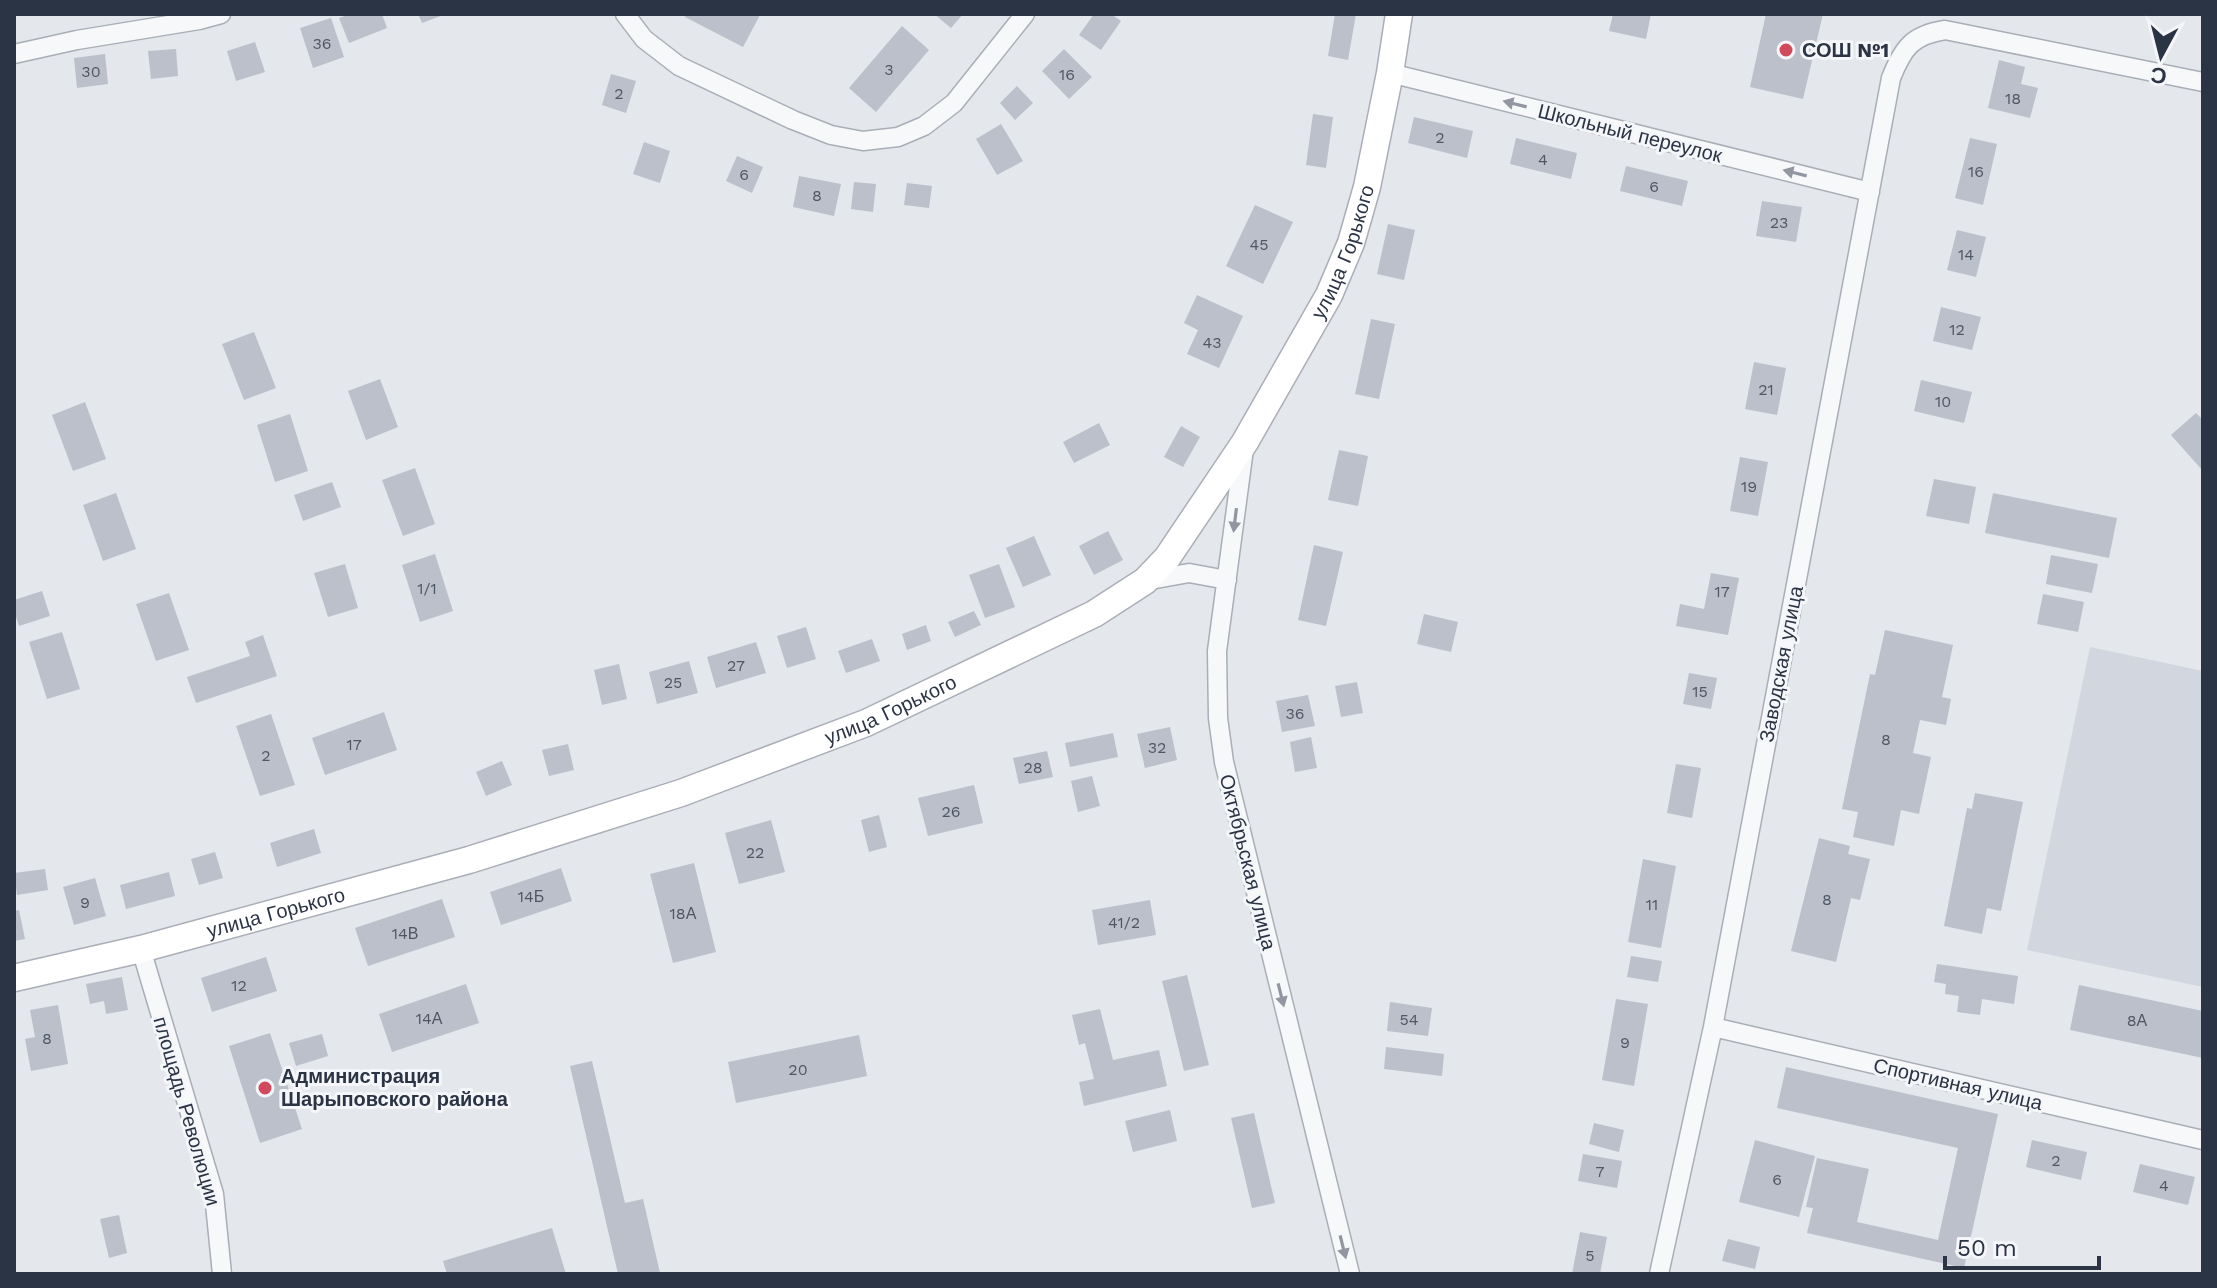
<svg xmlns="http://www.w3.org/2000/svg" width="2217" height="1288" viewBox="0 0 2217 1288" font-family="'Work Sans',sans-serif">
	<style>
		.built { fill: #d2d6de }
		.building { fill: #bbc0ca }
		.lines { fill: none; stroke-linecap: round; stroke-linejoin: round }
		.minor-casing { stroke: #a9aeb7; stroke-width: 21 }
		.secondary-casing { stroke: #a9aeb7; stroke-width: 29 }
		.minor { stroke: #f7f8fa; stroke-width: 18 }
		.secondary { stroke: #fff; stroke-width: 26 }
		.oneway { fill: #9196a0 }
		.poi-dot { fill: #d1495b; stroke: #f4f6f9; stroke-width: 3 }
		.labels { text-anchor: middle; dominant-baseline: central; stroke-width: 6; stroke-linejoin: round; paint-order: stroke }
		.number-label { font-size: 16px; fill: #4f5766 }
		.poi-label { font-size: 20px; font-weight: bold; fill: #2b3445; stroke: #f4f6f9; text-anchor: start }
		.street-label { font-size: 20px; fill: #2b3445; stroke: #f4f6f9 }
	</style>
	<rect width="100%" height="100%" fill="#e4e7ec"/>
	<!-- built -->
	<path class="built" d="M2090,647l113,24v316l-176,-37z"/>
	<!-- building -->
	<path class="building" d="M351,14h31l5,14 -38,15 -10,-25z
		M418,14h28l-24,9z
		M686,14h72l2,1 -17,32 -58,-30z
		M934,14h29l-12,14z
		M1094,14h17l10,7 -20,29 -22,-15z
		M1335,14h21l-8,46 -20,-4z
		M1613,14h38l-5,25 -37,-8z
		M1766,14h57l-20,85 -53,-12z
		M331,18l13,39 -31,11 -13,-40z
		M902,26l27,24 -53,62 -27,-24z
		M255,42l10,30 -29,9 -9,-30z
		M176,49l2,27 -27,3 -3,-28z
		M1064,49l28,28 -23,22 -27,-28z
		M105,54l3,30 -31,4 -3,-30z
		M1999,60l26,7 -4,17 17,4 -8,30 -42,-10z
		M611,74l25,7 -10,32 -24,-8z
		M1017,86l16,17 -18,17 -15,-17z
		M1313,114l20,3 -7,51 -20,-3z
		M1414,117l59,14 -6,27 -59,-15z
		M1001,124l22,37 -26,14 -21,-36z
		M1516,138l61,15 -6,26 -61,-15z
		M1970,138l27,6 -14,61 -28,-7z
		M644,142l26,9 -10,32 -27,-9z
		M737,156l26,11 -11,26 -26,-12z
		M1626,166l62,15 -6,25 -62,-15z
		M799,176l42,8 -7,32 -41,-9z
		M854,182l22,2 -3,28 -22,-3z
		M907,183l25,3 -3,22 -25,-3z
		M1762,201l40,6 -6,35 -40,-6z
		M1255,205l38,17 -30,62 -37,-18z
		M1388,224l27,6 -11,50 -27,-6z
		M1957,230l29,7 -10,40 -29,-7z
		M1197,295l46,21 -24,52 -32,-14 11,-24 -14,-7z
		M1941,307l40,10 -9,33 -39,-9z
		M1371,319l24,5 -16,75 -24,-5z
		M254,332l22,56 -32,12 -22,-56z
		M1754,362l32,6 -9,47 -32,-6z
		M380,379l18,48 -32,13 -18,-49z
		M1921,380l51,12 -8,31 -50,-12z
		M85,402l21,57 -33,12 -21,-56z
		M2196,413l7,7v51l-32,-36z
		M290,414l18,57 -33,11 -18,-57z
		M1099,423l11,22 -36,18 -11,-21z
		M1181,426l19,11 -17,30 -19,-10z
		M1339,450l29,6 -10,50 -30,-6z
		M1740,457l28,5 -10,54 -28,-5z
		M415,468l20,56 -32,12 -21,-56z
		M1934,479l42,8 -7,37 -43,-8z
		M332,482l9,25 -38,14 -9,-26z
		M116,493l20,56 -33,12 -20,-56z
		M1993,493l124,25 -8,40 -124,-25z
		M1108,531l15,29 -29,15 -15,-29z
		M1034,536l17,39 -28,12 -17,-39z
		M1314,545l29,7 -17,74 -28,-6z
		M435,554l18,57 -33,11 -18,-57z
		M2051,555l47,9 -6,29 -46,-9z
		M345,564l13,44 -30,9 -14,-44z
		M999,564l16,43 -30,11 -16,-43z
		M1711,573l28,5 -11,57 -52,-9 4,-22 24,5z
		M42,591l8,25 -31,10 -5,-16v-10z
		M169,593l20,57 -33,11 -20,-57z
		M2043,594l41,8 -6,30 -41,-8z
		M974,611l7,14 -26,12 -7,-15z
		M1424,614l34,8 -7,30 -34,-8z
		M926,625l5,16 -24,9 -5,-16z
		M806,627l10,32 -29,9 -10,-32z
		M1885,630l68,15 -11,52 9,2 -5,26 -26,-5 -7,33 18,4 -12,57 -18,-4 -7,36 -41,-9 5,-25 -16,-3 28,-135 5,1z
		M62,632l18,57 -33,10 -18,-57z
		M263,635l14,41 -81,27 -9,-26 63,-21 -5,-14z
		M872,639l8,22 -34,12 -8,-22z
		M756,642l10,31 -50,15 -9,-31z
		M689,661l9,32 -41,11 -8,-32z
		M619,664l8,35 -25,6 -8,-35z
		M1689,673l28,5 -6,31 -28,-5z
		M1357,682l6,31 -22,4 -6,-31z
		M1308,695l7,31 -33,6 -6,-31z
		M384,712l13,38 -72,25 -13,-37z
		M271,714l24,71 -35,11 -24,-70z
		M1170,727l7,33 -32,8 -8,-34z
		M1113,733l5,24 -48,10 -5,-24z
		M1311,737l6,31 -22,4 -5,-30z
		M568,744l6,26 -25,6 -7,-26z
		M1047,751l6,26 -34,7 -6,-26z
		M502,761l10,24 -26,11 -10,-24z
		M1676,764l25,4 -9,50 -25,-5z
		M1092,776l8,30 -22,6 -7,-31z
		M974,785l9,38 -55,13 -10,-38z
		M1975,793l48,9 -22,109 -14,-3 -5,26 -38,-8 23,-118 5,1z
		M879,815l8,32 -18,5 -8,-32z
		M771,820l14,52 -46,12 -14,-51z
		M314,829l7,24 -44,14 -7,-24z
		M1819,838l31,8 -2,8 22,5 -10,41 -9,-2 -15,64 -45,-11z
		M215,852l8,26 -24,7 -8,-26z
		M1643,859l33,7 -15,82 -33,-6z
		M694,863l22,89 -43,11 -23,-89z
		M561,868l11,33 -71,24 -11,-33z
		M45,869l3,21 -31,5 -3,-22z
		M169,872l6,24 -49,13 -6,-24z
		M95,878l11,38 -32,9 -11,-38z
		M442,899l13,38 -87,29 -13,-38z
		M1150,900l6,35 -58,10 -6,-35z
		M19,910l6,29 -11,2v-30z
		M1631,956l31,5 -4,21 -31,-5z
		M266,957l11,34 -65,21 -11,-34z
		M1937,964l81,12 -4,28 -32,-5 -2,16 -23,-3 2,-16 -14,-2 1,-10 -12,-2z
		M1187,975l22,90 -25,6 -22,-90z
		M122,977l6,33 -22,4 -2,-13 -14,3 -4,-20z
		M466,984l13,39 -87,29 -13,-38z
		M2079,985l124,26v47l-133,-28z
		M1616,999l32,5 -14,82 -32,-6z
		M1390,1002l42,6 -4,28 -41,-5z
		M58,1005l10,59 -37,7 -6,-32 10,-2 -5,-27z
		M1100,1009l13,51 46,-10 8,36 -83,20 -5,-24 15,-3 -9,-36 -6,2 -7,-30z
		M270,1033l32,96 -42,14 -31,-97z
		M322,1034l6,22 -32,10 -7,-23z
		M859,1035l8,41 -131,27 -8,-41z
		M1386,1047l58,7 -2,22 -58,-7z
		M592,1061l33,142 18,-4 17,74 -42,1 -48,-208z
		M1786,1067l212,47 -34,154 -157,-35 6,-25 -7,-1 11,-49 52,11 -12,53 81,18 20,-92 -181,-40z
		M1170,1110l7,31 -44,11 -8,-31z
		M1254,1113l21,90 -23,5 -21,-90z
		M1594,1123l30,7 -5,22 -30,-8z
		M1755,1140l60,16 -16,61 -60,-15z
		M2032,1140l55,12 -6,28 -55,-13z
		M1583,1154l39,7 -5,27 -39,-7z
		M2140,1164l55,13 -7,28 -55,-13z
		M119,1215l8,38 -18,5 -9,-39z
		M552,1228l14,46h-119l-4,-13z
		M1580,1232l27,5 -7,37h-28z
		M1728,1239l32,8 -5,22 -33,-8z"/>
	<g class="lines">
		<!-- minor casing -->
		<g class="minor-casing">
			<path id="minor" d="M625,14l19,25 35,27 114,54 38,15 32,6 35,-4 26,-11 30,-23 71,-89
				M14,54l63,-14 122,-20 22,-6
				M1390,73l480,119
				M1244,449l-27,202 1,67 6,44 126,512
				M1145,581l44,-8 38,7
				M141,949l73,245 8,80
				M1713,1027l490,113
				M1659,1274l54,-247 178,-949c12,-30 21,-43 54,-48l258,52"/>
		</g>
		<!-- secondary casing -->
		<g class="secondary-casing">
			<g id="secondary">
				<path id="s1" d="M14,978l127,-29 328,-89 212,-67 185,-70 228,-109 51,-33 22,-23 78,-116 84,-147 22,-52 16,-56 23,-114 9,-59"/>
			</g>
		</g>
		<!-- minor -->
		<use href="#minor" class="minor"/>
		<!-- secondary -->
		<use href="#secondary" class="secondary"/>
	</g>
	<!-- one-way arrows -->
	<defs><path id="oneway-solid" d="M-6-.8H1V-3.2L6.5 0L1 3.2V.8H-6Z" transform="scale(2)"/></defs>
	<g class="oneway">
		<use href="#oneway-solid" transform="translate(1515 104) rotate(-166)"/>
		<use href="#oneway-solid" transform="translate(1795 173) rotate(-166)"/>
		<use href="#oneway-solid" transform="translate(1235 520) rotate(97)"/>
		<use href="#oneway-solid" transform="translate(1281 995) rotate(76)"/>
		<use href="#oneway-solid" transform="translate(1343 1247) rotate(76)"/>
	</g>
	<!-- markers -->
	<g class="poi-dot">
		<circle cx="1786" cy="50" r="8"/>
		<circle cx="265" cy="1088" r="8"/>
	</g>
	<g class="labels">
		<!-- number labels -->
		<g class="number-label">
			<text x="322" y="43">36</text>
			<text x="889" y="69">3</text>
			<text x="91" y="71">30</text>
			<text x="1067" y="74">16</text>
			<text x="619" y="93">2</text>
			<text x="2013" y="98">18</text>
			<text x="1440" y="137">2</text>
			<text x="1543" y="159">4</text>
			<text x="1976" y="171">16</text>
			<text x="744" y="174">6</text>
			<text x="1654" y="186">6</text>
			<text x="817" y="195">8</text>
			<text x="1779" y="222">23</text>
			<text x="1259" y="244">45</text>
			<text x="1966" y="254">14</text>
			<text x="1957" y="329">12</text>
			<text x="1212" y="342">43</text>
			<text x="1766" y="389">21</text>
			<text x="1943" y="401">10</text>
			<text x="1749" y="486">19</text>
			<text x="427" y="588">1/1</text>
			<text x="1722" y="591">17</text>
			<text x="736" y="665">27</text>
			<text x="673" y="682">25</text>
			<text x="1700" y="691">15</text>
			<text x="1295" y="713">36</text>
			<text x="1886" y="739">8</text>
			<text x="354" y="744">17</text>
			<text x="1157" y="747">32</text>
			<text x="266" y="755">2</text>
			<text x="1033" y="767">28</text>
			<text x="951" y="811">26</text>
			<text x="755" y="852">22</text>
			<text x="531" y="896">14Б</text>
			<text x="1827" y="899">8</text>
			<text x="85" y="902">9</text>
			<text x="1652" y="904">11</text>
			<text x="683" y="913">18А</text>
			<text x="1124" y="922">41/2</text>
			<text x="405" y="933">14В</text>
			<text x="239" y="985">12</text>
			<text x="429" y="1018">14А</text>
			<text x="1409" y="1019">54</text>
			<text x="2137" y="1020">8А</text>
			<text x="47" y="1038">8</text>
			<text x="1625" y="1042">9</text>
			<text x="798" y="1069">20</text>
			<text x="2056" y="1160">2</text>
			<text x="1600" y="1171">7</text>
			<text x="1777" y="1179">6</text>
			<text x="2164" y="1185">4</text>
			<text x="1590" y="1255">5</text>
		</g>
		<!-- poi labels -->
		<g class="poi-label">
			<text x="1802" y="50">СОШ №1</text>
			<text x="281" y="1076">Администрация<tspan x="281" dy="23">Шарыповского района</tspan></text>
		</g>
		<!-- street labels -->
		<g class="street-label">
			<text transform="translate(1630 133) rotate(14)">Школьный переулок</text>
			<text stroke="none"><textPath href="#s1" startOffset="1590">улица Горького</textPath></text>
			<text transform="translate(1781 664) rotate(-79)">Заводская улица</text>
			<text stroke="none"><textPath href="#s1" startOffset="918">улица Горького</textPath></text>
			<text transform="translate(1248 862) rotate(76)">Октябрьская улица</text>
			<text stroke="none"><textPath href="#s1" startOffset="270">улица Горького</textPath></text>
			<text transform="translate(1958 1084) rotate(13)">Спортивная улица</text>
			<text transform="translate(187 1111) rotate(74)">площадь Революции</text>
		</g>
	</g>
	<!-- border -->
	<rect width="2217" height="1288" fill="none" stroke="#2b3445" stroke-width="32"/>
	<!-- north arrow -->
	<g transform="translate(2161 56) rotate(187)" stroke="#f4f6f9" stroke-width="6" paint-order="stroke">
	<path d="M0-6L14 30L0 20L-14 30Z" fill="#2b3445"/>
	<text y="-12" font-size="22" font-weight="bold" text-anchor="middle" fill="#2b3445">С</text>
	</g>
	<!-- scale -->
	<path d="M1945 1256v12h154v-12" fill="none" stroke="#2b3445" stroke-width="4"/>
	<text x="1957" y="1256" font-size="24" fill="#2b3445" stroke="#f4f6f9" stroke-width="6" paint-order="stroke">50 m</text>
</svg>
